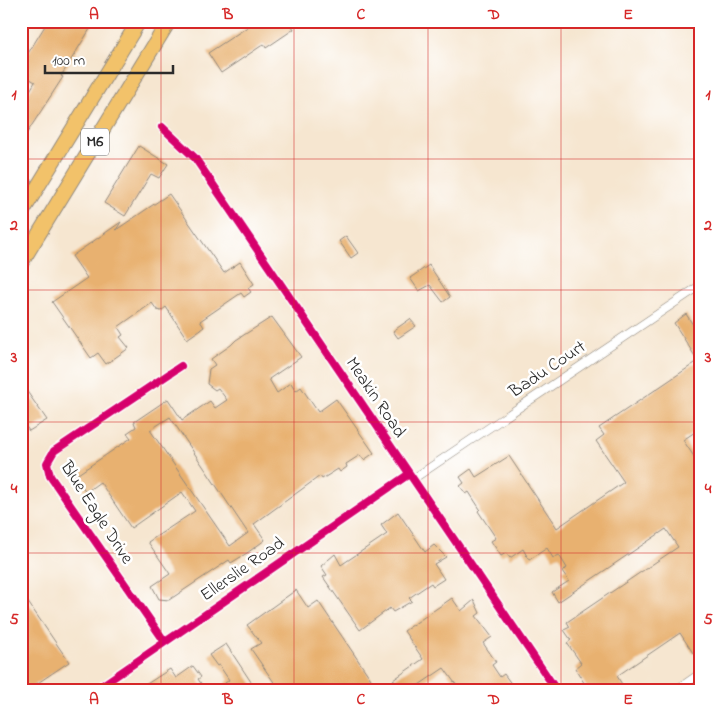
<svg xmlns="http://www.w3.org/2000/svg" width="722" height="712" viewBox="0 0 722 712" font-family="'Indie Flower',sans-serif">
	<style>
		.building { fill: #e8b16f; fill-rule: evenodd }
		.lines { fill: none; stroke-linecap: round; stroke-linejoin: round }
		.minor-casing { stroke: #90887e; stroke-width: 9 }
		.motorway-casing { stroke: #90887e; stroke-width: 16 }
		.minor { stroke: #fff; stroke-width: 8 }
		.motorway { stroke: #f2c26a; stroke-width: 14 }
		.cycleway-casing { stroke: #fff; stroke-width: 11 }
		.cycleway { stroke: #d6006c; stroke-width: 8 }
		.grid { fill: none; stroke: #d62828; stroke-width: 1; stroke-opacity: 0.55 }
		.labels { text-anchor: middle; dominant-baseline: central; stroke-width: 5; stroke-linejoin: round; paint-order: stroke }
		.shield { fill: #fff; stroke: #6b6b6b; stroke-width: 1 }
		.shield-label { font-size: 16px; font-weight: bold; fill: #2b2b2b }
		.street-label { font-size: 18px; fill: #2b2b2b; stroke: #fff }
		.neatline { fill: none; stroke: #d62828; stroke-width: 2 }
		.grid-label { font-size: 16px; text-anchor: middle; font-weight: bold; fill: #d62828 }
	</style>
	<rect width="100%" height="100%" fill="#fff"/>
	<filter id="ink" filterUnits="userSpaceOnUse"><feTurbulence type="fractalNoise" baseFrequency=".02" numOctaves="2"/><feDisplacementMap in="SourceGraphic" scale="10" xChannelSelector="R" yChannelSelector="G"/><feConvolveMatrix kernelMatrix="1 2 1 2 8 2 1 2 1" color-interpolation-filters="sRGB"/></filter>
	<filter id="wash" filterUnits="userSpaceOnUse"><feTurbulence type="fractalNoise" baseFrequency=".0096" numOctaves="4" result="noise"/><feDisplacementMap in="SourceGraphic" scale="20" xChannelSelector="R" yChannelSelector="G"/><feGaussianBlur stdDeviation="1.12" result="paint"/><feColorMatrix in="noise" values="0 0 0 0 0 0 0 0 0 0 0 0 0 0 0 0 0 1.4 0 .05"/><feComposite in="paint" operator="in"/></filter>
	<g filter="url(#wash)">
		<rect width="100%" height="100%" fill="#f6e6d0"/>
		<g id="blocks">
			<!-- building -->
			<path class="building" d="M48,21h47l-34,55 2,1 -42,65v-52l7,4 7,-12 -14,-9v-22l6,4z
				M246,21h43l5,8 -28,19 -2,-4 -43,29 -13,-20 41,-27z
				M139,146l29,18 -9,14 -8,-4 -26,42 -21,-13z
				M169,194l55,79 16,-11 14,22 -6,4 3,4 -7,5 -3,-4 -41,28 4,6 -17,12 -21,-32 -5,4 -4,-1 -5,-7 -34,24 5,8 -3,2 9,11 -23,16 -8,-11 -7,5 -39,-56 35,-24 -15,-22 49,-34 -5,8z
				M346,236l12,17 -7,5 -12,-17z
				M429,265l21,32 -7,5 -13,-17 -11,6 -9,-13z
				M686,314l15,23v91l-18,12 18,27v181l-8,5 -13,-20 -63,43 9,15h-37l-14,-23 6,-5 -14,-20 4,-3 -7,-10 6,-3 -3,-5 111,-75 -12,-18 -108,73 -6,-10 17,-11 -7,-10 5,-3 -8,-13 -6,3 -6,-10 -18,12 -6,-11 -13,9 -4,-5 -5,3 -10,-15 5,-3 -18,-27 2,-2 -11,-17 -3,2 -6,-8 4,-3 -4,-6 11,-8 5,8 33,-21 48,72 67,-46 -28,-41 8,-6 -5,-7 99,-67 -24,-38z
				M272,317l29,40 -32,22 8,14 14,-10 5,8 5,-4 17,25 18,-13 38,54 -10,7 -4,-5 -14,9 1,3 -7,5 -2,-3 -16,10 -2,-3 -66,48 11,16 -18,13 -16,10 -2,-3 -60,40 -10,-1 -7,-13 18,-12 -22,-32 47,-31 -13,-19 -51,36 -31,-46 -14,10 -11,-16 56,-38 -4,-5 9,-6 -2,-5 34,-23 14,21 28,-19 5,7 12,-8 -9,-12 -3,2 -8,-6 2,-15 6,-4 -4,-6 20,-14 5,-5zM170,417l78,116 -18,13 -80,-116z
				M410,319l6,7 -18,12 -5,-7z
				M21,383l26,37 -18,11 -8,-12z
				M398,512l27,40 9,-7 12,12 -12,7 10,15 -11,7 -2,-3 -22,15 3,3 -19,11 -3,-4 -30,22 -37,-53 4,-2 -6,-9 14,-12 6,11 46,-31 -6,-9z
				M296,590l12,18 10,-7 61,90h-99l-29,-42 10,-6 -14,-18z
				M21,592l48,70 -43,29 -5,-7z
				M452,598l9,13 13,-11 6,13 -4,3 16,21 -9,6 13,19 -4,3 8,12 4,-3 8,11 -4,3 2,3h-59l6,-5 -13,-18 -34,23h-10l-7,-11 30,-21 -19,-28z
				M226,644l31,47h-27l-5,-8 4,-3 -10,-15 -2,1 -8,-11z
				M193,666l8,11 -3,2 8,12h-70l34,-22 6,9z"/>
		</g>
	</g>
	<g filter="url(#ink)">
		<use href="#blocks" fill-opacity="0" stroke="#90887e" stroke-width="1"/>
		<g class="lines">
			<!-- minor casing -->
			<g class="minor-casing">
				<path id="minor" d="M162,127l33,31 362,533
					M413,479l288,-194
					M165,642l-115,-166 -3,-13 7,-12 127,-85
					M94,691l315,-217
					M675,691l26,-18"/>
			</g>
			<!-- motorway casing -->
			<g class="motorway-casing">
				<path id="motorway" d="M21,214l118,-193
					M21,263l148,-242"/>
			</g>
			<!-- minor -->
			<use href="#minor" class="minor"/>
			<!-- motorway -->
			<use href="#motorway" class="motorway"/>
			<!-- cycleway casing -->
			<g class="cycleway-casing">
				<path id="cycleway" d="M162,127l33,31 362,533
					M165,642l-115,-166 -3,-13 7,-12 127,-85
					M94,691l315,-217"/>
			</g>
			<!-- cycleway -->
			<use href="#cycleway" class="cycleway"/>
		</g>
	</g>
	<!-- grid -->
	<path class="grid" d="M161,21v670M294,21v670M428,21v670M561,21v670M21,159h680M21,290h680M21,422h680M21,553h680"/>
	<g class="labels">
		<!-- shield labels -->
		<rect class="shield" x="81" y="128.5" width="28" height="27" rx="4"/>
		<g class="shield-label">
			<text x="95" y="142">M6</text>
		</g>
		<!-- street labels -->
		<g class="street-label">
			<text transform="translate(548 370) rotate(-34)">Badu Court</text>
			<text transform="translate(375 398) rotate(56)">Meakin Road</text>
			<text transform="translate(96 513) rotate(57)">Blue Eagle Drive</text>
			<text transform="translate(243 570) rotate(-35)">Ellerslie Road</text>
		</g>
	</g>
	<!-- margin -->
	<rect width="722" height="712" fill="none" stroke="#fff" stroke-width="55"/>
	<!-- scale -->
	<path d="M45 65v8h128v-8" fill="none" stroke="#2b2b2b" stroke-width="2.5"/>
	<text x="52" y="65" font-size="15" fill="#2b2b2b" stroke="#ffffff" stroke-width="4" paint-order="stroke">100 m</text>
	<rect x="28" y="28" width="666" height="656" class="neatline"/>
	<g class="grid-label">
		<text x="94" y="19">A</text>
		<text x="228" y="19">B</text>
		<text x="361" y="19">C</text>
		<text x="494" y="19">D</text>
		<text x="628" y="19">E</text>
		<text x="14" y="99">1</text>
		<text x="708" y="99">1</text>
		<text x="14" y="230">2</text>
		<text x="708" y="230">2</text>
		<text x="14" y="362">3</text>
		<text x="708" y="362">3</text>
		<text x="14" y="493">4</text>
		<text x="708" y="493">4</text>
		<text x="14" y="624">5</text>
		<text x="708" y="624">5</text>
		<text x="94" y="704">A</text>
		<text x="228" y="704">B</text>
		<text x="361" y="704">C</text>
		<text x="494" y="704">D</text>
		<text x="628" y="704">E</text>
	</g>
</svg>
